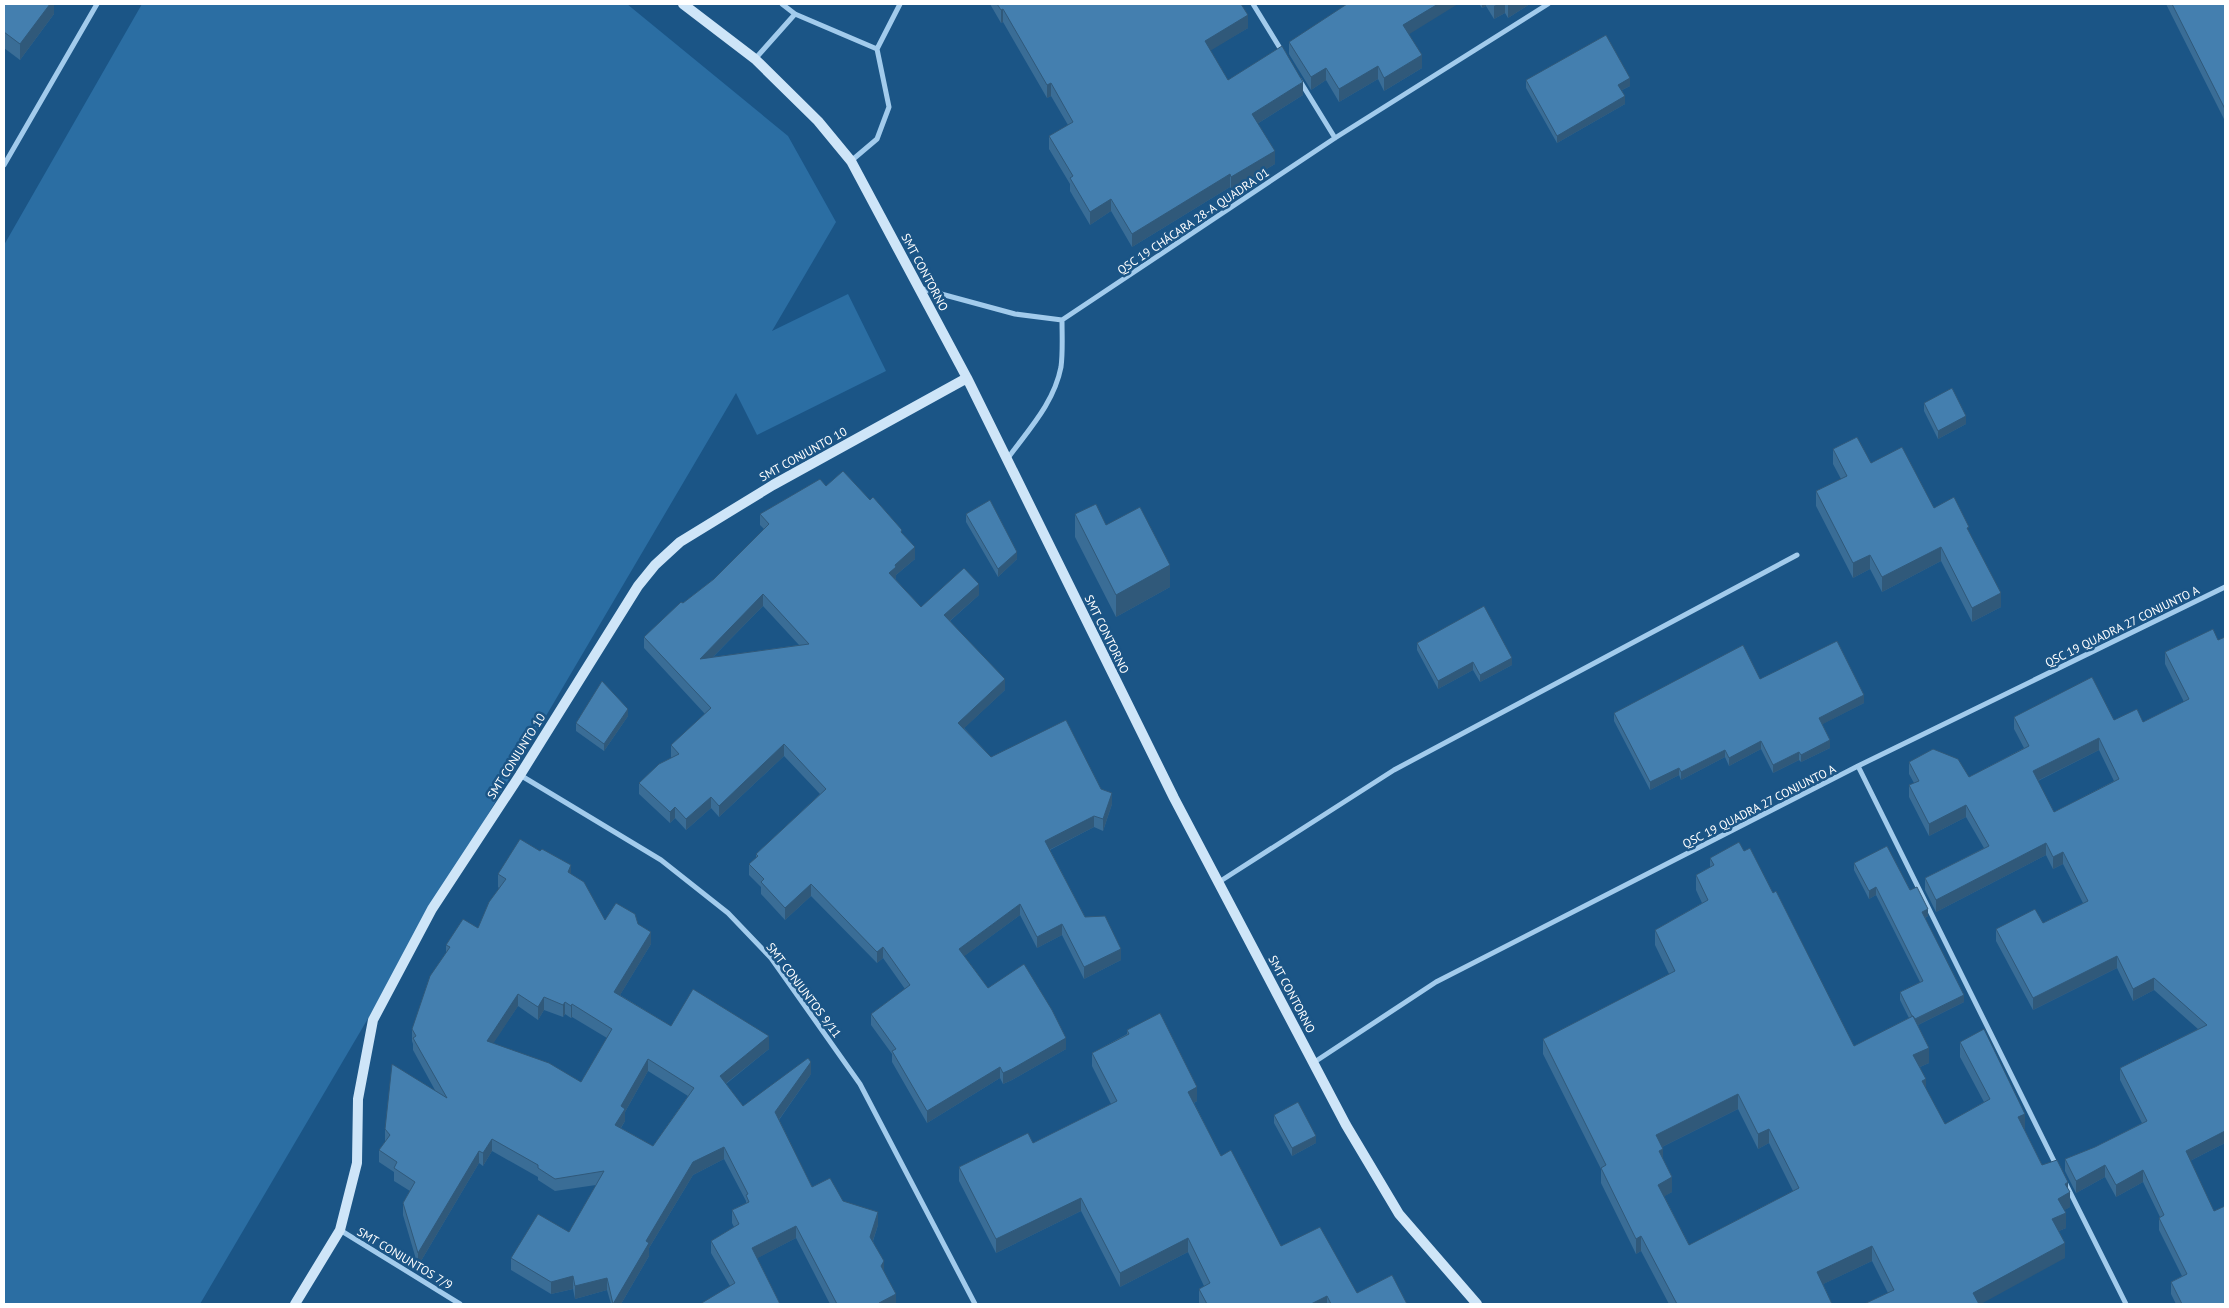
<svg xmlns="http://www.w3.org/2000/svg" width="2229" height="1308" viewBox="0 0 2229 1308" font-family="'PT Sans',sans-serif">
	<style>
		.green { fill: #2b6ea3 }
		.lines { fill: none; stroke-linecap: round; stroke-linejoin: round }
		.street { stroke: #a2cbec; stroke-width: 5 }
		.secondary { stroke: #cee5f8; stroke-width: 10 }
		.wall { fill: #3a6d96; fill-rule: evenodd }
		.shaded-wall { fill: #30597a }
		.building { fill: #447faf; stroke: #30597a; fill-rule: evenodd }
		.labels { text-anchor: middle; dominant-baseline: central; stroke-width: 5; stroke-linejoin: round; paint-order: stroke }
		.street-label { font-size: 12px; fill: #fff; stroke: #1b5586 }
	</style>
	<rect width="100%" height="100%" fill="#1b5586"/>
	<!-- green -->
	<path class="green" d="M142,4h485l161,132 48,86 -64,109 76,-37 38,77 -129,64 -21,-42 -536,911h-196v-1059z"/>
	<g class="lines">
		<!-- street -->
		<path class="street" d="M782,4l13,10 82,35
			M1253,4l30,49
			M755,59l40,-45
			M1300,81l35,57
			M851,161l26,-22 12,-32 -12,-58 23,-45
			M4,165l93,-161
			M919,288l96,26 47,6 273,-182 213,-134
			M1008,458c21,-29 46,-55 53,-91 2,-15 1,-31 1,-47
			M1858,766l198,399
			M520,775l141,85 67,53 43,45 89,126 115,220
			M1219,882l175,-112 403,-215
			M1313,1063l123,-81 422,-216 367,-179
			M2066,1184l60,120
			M340,1230l120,74"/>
		<!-- secondary -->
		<path class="secondary" d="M683,4l72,55 63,62 33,40 116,217 207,420 172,327 53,89 78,90
			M295,1304l45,-74 17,-67 1,-64 15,-79 59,-111 88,-134 118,-189 17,-21 25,-23 93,-57 194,-107"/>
	</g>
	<!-- wall -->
	<path class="wall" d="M4,4h50v10l-34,46 -16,-12z
		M990,4h251l7,24 -38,22 18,30 75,15 -46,29 18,40 -44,26 -1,-3 -98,60 -21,-36 -21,14 -20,-34v-7l-21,-35v-13l19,-11 -17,-29 -4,2 -44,-76 -2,1z
		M1479,4h51l-22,14 -3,-5 -11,6 -8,-13 -4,2z
		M2166,4h59v117z
		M1409,34l13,34 -38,23 -6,-12 -39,23 -13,-22 -15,10 -22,-36v-12z
		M1526,80l104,6 -8,4 3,14 -68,39 -31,-55z
		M1924,403l42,21 -28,15 -14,-28z
		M1833,449l38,14 98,70 32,74 -29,15 -31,-61 -59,31 -12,-23 -17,9 -37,-72v-15l25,-12 -8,-15z
		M826,486l44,14 32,33 13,26 -19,16v3l-1,1 26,28 58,-12 -29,26 55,69 -41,38 27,29 110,32 11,15 -9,27 -9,-4 -44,23 35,67 36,43 -37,19 -22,-44 -25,13 -17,-33 -56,41 24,32 78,61 -54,31 -9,4 -3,-6 -73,45 -35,-61v-8l-21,-29v-11l34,-25 -22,-31 -6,5 -66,-67 -26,24 -24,-26v-7l-12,-12v-11l7,-6v-4l64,-60 -36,-38 -65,61 -8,-9 -25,22 -11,-12 -5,5 -31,-29v-11l33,-26h-1v-12l34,-31 -61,-66v-11l39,-34 31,-24 50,-50 -4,-4v-11zM763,606l36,39 -86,12z
		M966,514l51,45 -19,18 -32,-55z
		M1075,514l31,11 64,62 -54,30 -41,-80z
		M2213,629l12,514 -35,18 35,143h-49l-5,-10v-12l11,-6 -23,-46v-12l1,-1 -17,-35 -27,15 -11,-20 -29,16 -11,-22v-12l30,-12 47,-24 -22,-43v-12l78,-39 -44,-39 -21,11 -16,-33 -84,42 -37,-69v-12l47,-6 40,-20 -20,-39 -10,5 -7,-14 -110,57 -11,-22v-12l59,-30 -18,-31 -37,19 -20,-39v-12l5,-2 -5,-9v-12l60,15 55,-29 -10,-19v-12l100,3 29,2 41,-20 -19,-38v-12zM2099,750l15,31 -60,31 -16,-31z
		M1417,643l95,22 -32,17 -7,-12 -35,19 -21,-39z
		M1760,679l104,24 -42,21 8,24 -29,14 -2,-2 -26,13 -12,-24 -32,17 -4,-9 -44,23 -2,-5 -29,15 -36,-69v-8z
		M628,716l-24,35 -28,-20v-8z
		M1744,851l29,42 81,153 55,-28 -9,-18v-8l20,-10 -44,-87 -7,4 -15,-29v-7l56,27 18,26 -3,2 39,84 -46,23 11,38 -9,4 6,22 19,35 39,-22 -24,-45v-15l65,87h-1l18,36 26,23 2,19 -6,3 2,18 -7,3 6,27 -177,35 -16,-32 -49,23 9,20h-163l-28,-53 -5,3 -35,-71v-14l-58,-115v-15l126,-65 -14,-29v-15l47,-27 -6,-13v-15l14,-8v-9zM1738,1109l20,40 11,-6 24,48 -104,54 -25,-49 8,-4 -9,-33 -1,-12z
		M498,874h73l34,46 33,4 13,20 -31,51 51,31 98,23 -43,35 17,22 68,-32 -32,46 33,67 31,14 35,24 -5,16 23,63h-66l-34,-66 -39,20 23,46 -50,-18 -19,-33v-12l23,-14 -2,-4v-13l14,-7v-2l-22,-42 -31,16 -44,73v8l-28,48h-10l-4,-14 -32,9 -2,-10 -22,5 -40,-24v-12l58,-26 27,-47 -41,6 -17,-11v-3l-46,-26 -9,15 -4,-3 -61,103 -15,-51v-12l7,-12 -16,-10v-9l-15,-10v-12l6,-8v-13l51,-37 -23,-42v-6l-1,-3v-12l34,-76v-8l32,-17 21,-40 -1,-1zM518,1006l20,14 6,-10 19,7 2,-3 6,4 1,-1 35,21 -26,44 -88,-39zM648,1071l40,25 -35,50 -32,-18 4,-7v-9z
		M1127,1030l70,71 -3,2 27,53 60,90 76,47 50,11h-207l-1,-1v-14l5,-3 -16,-34 -68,35 -39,-76 -85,42 -37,-72v-14l74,-24 78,-39 -19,-38v-13l35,-19z
		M1274,1115l42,28 -24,13 -18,-33z"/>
	<!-- shaded-wall -->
	<path class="shaded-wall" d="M50,4h4v10l-34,46v-16z
		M1438,4h20l-55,34v-13z
		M1482,4h4v2l-4,2z
		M1498,4h7v9l-11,6v-13z
		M1510,4h20l-22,14v-13z
		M1003,9v13l-2,1v-13z
		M1248,15v13l-43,26v-13z
		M1422,55v13l-38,23v-13z
		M1378,66v13l-39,23v-13z
		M1326,68v12l-15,10v-13z
		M1630,78v8l-12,6v-7z
		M1303,82v13l-51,32v-13z
		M1051,83v13l-4,2v-13z
		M1625,96v8l-68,39v-7z
		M1275,151v13l-44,26v-13z
		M1230,174v13l-98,60v-13z
		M1111,199v12l-21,14v-13z
		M1966,416v8l-28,15v-8z
		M915,547v12l-19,16v3l-7,6v-11l6,-8z
		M1941,547v14l-59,31v-15z
		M1017,552v7l-19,18v-8z
		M1870,555v14l-17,9v-15z
		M1170,565v22l-54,30v-22z
		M979,584v11l-35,31v-11z
		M2001,593v14l-29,15v-14z
		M763,594v12l-63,64v-11z
		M1512,658v7l-32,17v-7z
		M1473,662v8l-35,19v-8z
		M1005,679v11l-47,44v-11z
		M1864,695v8l-45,23v-8z
		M628,709v7l-24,35v-7z
		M2099,738v12l-66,33v-12z
		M1830,740v8l-29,14v-7z
		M1761,741v8l-32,17v-8z
		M784,744v12l-65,61v-11z
		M1725,750v7l-44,23v-8z
		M1799,752v8l-26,13v-8z
		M1679,768v7l-29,15v-8z
		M1112,793v11l-9,27v-12z
		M711,797v11l-25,22v-11z
		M1966,805v12l-37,19v-12z
		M675,807v11l-5,5v-11z
		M1094,816v11l-49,25v-11z
		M2046,843v12l-110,57v-12z
		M2063,852v12l-10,5v-12z
		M571,865v13l-3,-6z
		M811,884v12l-26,24v-12z
		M1876,887v8l-7,4v-8z
		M1020,904v11l-61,45v-11z
		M1928,909v7l-6,3v-7z
		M1062,924v11l-25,13v-11z
		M651,932v12l-37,61v-13z
		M883,947v11l-6,5v-11z
		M1121,949v11l-37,19v-12z
		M2117,956v12l-84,42v-12z
		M2154,978v12l-21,11v-12z
		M518,994v12l-31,47v-12z
		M1964,995v7l-50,25v-7z
		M544,997v13l-6,10v-13z
		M565,1002v12l-2,3v-12z
		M572,1004v13l-1,1v-12z
		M769,1036v13l-49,39v-12z
		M1066,1038v11l-54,31 -9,4v-11z
		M1929,1048v15l-16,7v-15z
		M648,1059v12l-23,41v9l-10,16v-12l6,-19z
		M811,1062v12l-36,51v-13z
		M1000,1067v11l-73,45v-12z
		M1926,1079v15l-4,-13z
		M1197,1087v14l-9,5v-14z
		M1738,1094v15l-82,41v-15z
		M2025,1114v15l-7,3v-15z
		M1769,1129v14l-11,6v-15z
		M2225,1131v12l-39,20v-12z
		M1316,1136v7l-24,13v-8z
		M492,1139v12l-9,15v-13z
		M724,1147v12l-31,16 -44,73v8l-28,48h-8l33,-63 47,-79z
		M1663,1149v15l-4,-13z
		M479,1151v12l-61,103v-13z
		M2105,1165v12l-29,16v-12z
		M2143,1170v12l-27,15v-12z
		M1672,1177v15l-14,8v-15z
		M2068,1182v11l2,-1v15l-12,7v-15l7,-15z
		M1081,1198v13l-85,42v-14z
		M878,1212v13l-8,24v-12z
		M2066,1213v15l-14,6v-15z
		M796,1226v12l-44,23v-13z
		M1641,1236v15l-5,3v-15z
		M1188,1238v14l-68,35v-14z
		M2065,1243v15l-84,46h-8v-11z
		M1872,1246v15l-55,26v-15z
		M884,1261v12l-3,-7z
		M573,1276v13l-22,5v-12z
		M607,1278v12l-32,9v-13z
		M896,1294v10h-17v-1z
		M1327,1296v8h-16z"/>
	<!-- building -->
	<path class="building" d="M4,4h46l-30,40 -16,-12z
		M997,4h244l7,11 -43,26 23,39 54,-34 21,36 -51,32 23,37 -44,26 -1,-3 -98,60 -21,-35 -21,13 -20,-34 3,-2 -24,-40 24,-14 -22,-39 -4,2 -44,-76 -2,1z
		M1347,4h91l-35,21 19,30 -38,23 -6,-12 -39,23 -13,-21 -15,9 -22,-35z
		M2172,4h53v105z
		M1606,35l24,43 -12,7 7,11 -68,40 -31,-56z
		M1952,388l14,28 -28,15 -14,-28z
		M1857,437l14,26 31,-16 32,61 20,-11 15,30 -2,1 34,65 -29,15 -31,-61 -59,30 -12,-22 -17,8 -37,-72 31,-15 -14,-27z
		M843,471l27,29 3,-3 29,33 -1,2 14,15 -20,18 1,2 -7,6 32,34 43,-39 15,16 -35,31 61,64 -47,44 33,34 75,-37 35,69 11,4 -9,26 -9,-3 -49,25 40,76 20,-1 16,33 -37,18 -22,-43 -25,13 -17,-33 -61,45 29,39 36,-24 28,46 14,28 -54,31 -9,4 -3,-6 -73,44 -35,-60 4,-2 -25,-35 39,-29 -27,-38 -6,5 -66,-68 -26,24 -24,-26 3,-3 -15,-15 9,-8 -2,-2 70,-65 -42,-45 -65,62 -8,-9 -25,22 -11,-12 -5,5 -31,-29 20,-19 20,-10 -8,-9 40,-37 -67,-71 37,-35 2,1 31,-24 55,-55 -9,-10 60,-35 6,7zM763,594l46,50 -109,15z
		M990,500l27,52 -19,17 -32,-55z
		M1096,504l10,21 34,-18 30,58 -54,30 -41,-81z
		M1484,606l28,52 -32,17 -7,-13 -35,19 -21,-38z
		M2213,629l5,11 7,-3v494l-39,20 28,60 11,-5v98h-43l-11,-22 16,-8 -28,-56 5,-3 -21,-45 -27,15 -11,-20 -29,16 -11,-22 30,-12 52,-26 -27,-53 87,-43 -53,-47 -21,11 -16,-33 -84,42 -37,-69 39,-20 8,14 45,-22 -25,-49 -10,5 -7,-14 -110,57 -11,-22 64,-32 -23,-41 -37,19 -20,-39 10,-4 -10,-19 24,-13 25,10 11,18 60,-31 -15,-29 78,-40 22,43 23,-11 6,13 46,-23 -24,-47zM2099,738l20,41 -65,33 -21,-41z
		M1837,641l27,54 -45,23 11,22 -29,15 -2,-3 -26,13 -12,-24 -32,17 -4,-8 -44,22 -2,-4 -29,14 -36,-69 129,-68 17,34z
		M602,681l26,28 -24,35 -28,-21z
		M520,839l20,12 2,-2 29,16 -3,7 16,10 21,38 11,-17 19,11 3,10 13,8 -37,60 57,34 22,-37 76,47 -49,40 23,30 65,-48 3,4 -36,50 37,75 18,-9 13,23 35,11 -8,25 14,24 -3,5 15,28 -17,9 1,1h-43l-41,-78 -44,22 28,56h-80l35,-21 -24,-42 28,-17 -7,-14 17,-8 -3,-7 2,-1 -24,-47 -31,15 -47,79 3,2 -36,61 -6,-26 -32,8 -2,-10 -22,6 -40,-24 27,-44 31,18 35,-61 -49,8 -17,-11v-3l-46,-26 -9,14 -4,-2 -61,102 -15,-50 12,-21 -21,-14 3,-6 -18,-12 11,-15 -5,-6 7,-65 55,34 -34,-60 3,-2 -4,-7 18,-53 20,-29 -4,-2 17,-26 15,9 11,-26 17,-23 -8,-5zM518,994l20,13 6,-10 19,8 2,-3 6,4 1,-2 40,25 -31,53 -32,-19 -62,-22zM648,1059l46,29 -41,58 -38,-21 10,-16 -4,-3z
		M1739,842l5,9 6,-3 23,45 3,-2 78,155 59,-30 16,32 -16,7 13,24 -4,2 23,43 45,-25 -30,-57 24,-13 41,85 -7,3 24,48 15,-5 11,22 -3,2 5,8 -12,7 8,14 -14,6 13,24 -92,50 6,11h-115l30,-14 -22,-44 -55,26 15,32h-155l-36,-68 -5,3 -35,-71 5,-3 -63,-126 132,-68 -20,-41 53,-30 -12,-25 18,-10 -4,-7zM1738,1094l20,40 11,-5 30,59 -110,57 -31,-60 14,-8 -13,-26 4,-2 -7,-14z
		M1887,846l23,44 7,-3 11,22 -6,3 42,83 -49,24 -2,-3h-1l-12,-24 23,-11 -47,-94 -7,4 -15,-28z
		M1160,1013l37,74 -9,5 33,64 10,-6 50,96 39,-19 37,66 35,-18 15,29h-76l-4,-8 -16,8h-104l-8,-15 11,-6 -22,-45 -68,35 -39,-75 -85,41 -37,-72 69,-34 5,10 84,-42 -25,-48 37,-19 -2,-4z
		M1298,1102l18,34 -24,12 -18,-33z"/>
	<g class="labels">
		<!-- street labels -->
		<g class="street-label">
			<text transform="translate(1193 221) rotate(-34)">QSC 19 CHÁCARA 28-A QUADRA 01</text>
			<text transform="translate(925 272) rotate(62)">SMT CONTORNO</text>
			<text transform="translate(803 454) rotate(-29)">SMT CONJUNTO 10</text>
			<text transform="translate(2122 626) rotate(-26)">QSC 19 QUADRA 27 CONJUNTO A</text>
			<text transform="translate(1107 634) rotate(64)">SMT CONTORNO</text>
			<text transform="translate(516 756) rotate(-58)">SMT CONJUNTO 10</text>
			<text transform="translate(1759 806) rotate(-27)">QSC 19 QUADRA 27 CONJUNTO A</text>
			<text transform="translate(804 990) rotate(53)">SMT CONJUNTOS 9/11</text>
			<text transform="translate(1292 994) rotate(62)">SMT CONTORNO</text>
			<text transform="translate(405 1258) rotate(31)">SMT CONJUNTOS 7/9</text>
		</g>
	</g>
	<!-- border -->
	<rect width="2229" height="1308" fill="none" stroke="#ffffff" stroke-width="10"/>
</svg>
